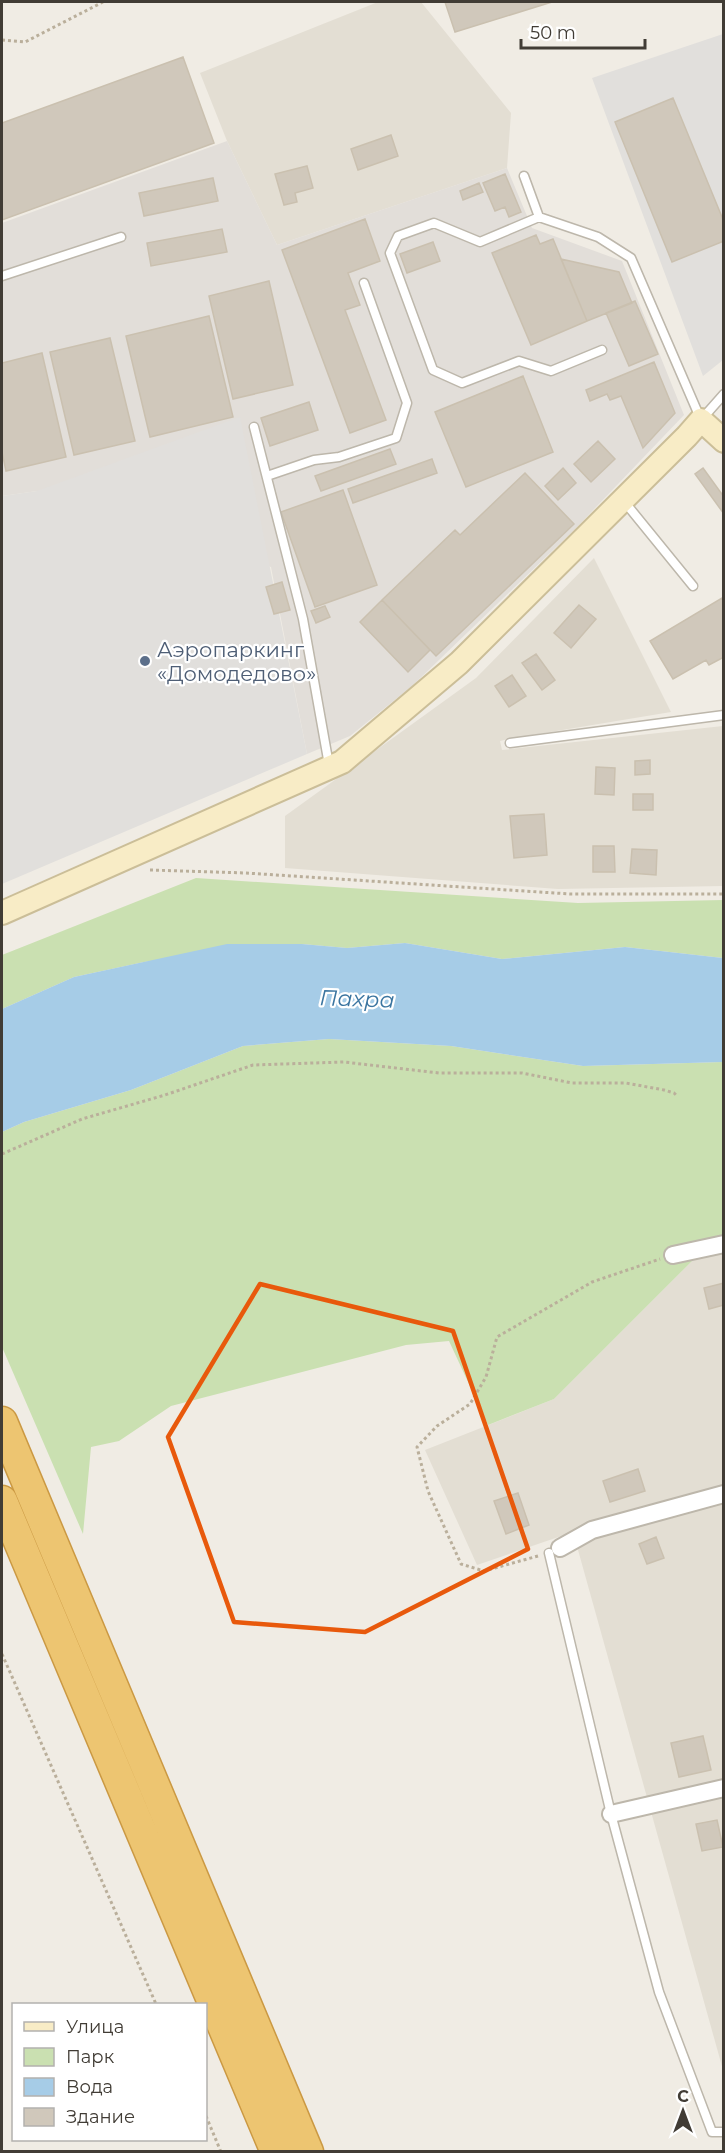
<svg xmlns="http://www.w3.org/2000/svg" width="725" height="2153" viewBox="0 0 725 2153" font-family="Montserrat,sans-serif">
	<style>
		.residential { fill: #e3ded3 }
		.industrial { fill: #e2ded9 }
		.green { fill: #cae0b1 }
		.parking { fill: #e1dfdc }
		.water { fill: #a6cce7 }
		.building { fill: #d0c8bb; stroke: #cac0af; stroke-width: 1.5 }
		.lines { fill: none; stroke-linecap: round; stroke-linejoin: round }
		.lane-casing { stroke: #bdb7ab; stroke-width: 11 }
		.street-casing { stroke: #bdb7ab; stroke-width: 20 }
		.secondary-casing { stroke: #cbbe98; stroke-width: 26 }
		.highway-casing { stroke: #cb9943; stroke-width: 33 }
		.path { stroke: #baaf9b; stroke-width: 3; stroke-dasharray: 3 3; stroke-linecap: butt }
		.lane { stroke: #fff; stroke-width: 8 }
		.street { stroke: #fff; stroke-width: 16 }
		.secondary { stroke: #f8ecc6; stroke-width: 22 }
		.highway { stroke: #edc571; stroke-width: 30 }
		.marked { fill: none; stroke: #e8590c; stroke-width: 4.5; stroke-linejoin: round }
		.service-dot { fill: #5c6f8a; stroke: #fff; stroke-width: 2 }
		.labels { text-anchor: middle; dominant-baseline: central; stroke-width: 4.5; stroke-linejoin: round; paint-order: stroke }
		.service-label { font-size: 21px; fill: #4e5e75; stroke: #fff; text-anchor: start }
		.water-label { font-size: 22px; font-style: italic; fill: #3b75a0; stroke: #fff }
	</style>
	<rect width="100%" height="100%" fill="#f0ece4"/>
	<!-- residential -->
	<path class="residential" d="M378,2h43l90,111 -4,55 -230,77 -50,-104 -27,-68z
		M594,558l77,154 -157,26 -14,3 2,9 221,-24v160l-165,3 -273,-21v-52l191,-138z
		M723,1254v816l-150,-538 -96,33 -52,-115 129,-51 139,-139z"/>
	<!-- industrial -->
	<path class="industrial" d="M227,141l50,104 230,-77 25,60 90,33 62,154 -109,114 -163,157 -62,50 -43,18 -36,-187 -234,-76 -35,5v-273z"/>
	<!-- green -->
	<path class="green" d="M196,878l382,25 145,-3v58l-98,-11 -123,12 -97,-16 -58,5 -45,-4 -158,18 -70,15 -72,32v-54z
		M329,1039l122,7 132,20 140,-4v192l-30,6 -139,139 -66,26 -39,-84 -43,4 -235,61 -52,35 -28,6 -8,87 -81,-187v-215l22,-10 107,-32 112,-44z"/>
	<!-- parking -->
	<path class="parking" d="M723,34v326l-20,16 -111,-298z
		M240,417l67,337 -305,130v-388l35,-5z"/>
	<!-- water -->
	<path class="water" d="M405,943l97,16 123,-12 98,11v104l-140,4 -132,-20 -122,-7 -86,7 -112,44 -107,32 -22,10v-123l72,-32 153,-33h75l45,4z"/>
	<!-- building -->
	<path class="building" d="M445,2h107l-97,30z
		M183,57l31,86 -212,77v-97z
		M673,98l51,124v19l-52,21 -57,-140z
		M391,135l7,21 -40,14 -7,-21z
		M307,166l6,22 -18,5 2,9 -13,3 -9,-31z
		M505,174l16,38 -12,5 -4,-10 -10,4 -12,-28z
		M213,178l5,23 -74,15 -5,-23z
		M479,183l4,9 -20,8 -3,-9z
		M365,219l15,42 -32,12 12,32 -15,5 41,110 -36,13 -68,-183z
		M222,229l5,23 -76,14 -4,-23z
		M536,235l4,9 13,-5 34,82 -56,24 -39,-92z
		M433,242l7,19 -33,12 -7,-19z
		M561,259l58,13 13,31 -45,18z
		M269,281l24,104 -60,14 -24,-103z
		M635,301l23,53 -29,12 -23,-53z
		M209,316l24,101 -83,20 -24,-101z
		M110,338l25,103 -61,14 -24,-103z
		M42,353l24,104 -60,14 -4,-19v-89z
		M654,362l21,51 -32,35 -22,-52 -11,4 -3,-6 -17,7 -4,-11z
		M523,376l30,76 -87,35 -31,-75z
		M309,402l9,28 -48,16 -9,-28z
		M598,441l17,18 -24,23 -17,-18z
		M390,449l6,15 -75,27 -6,-15z
		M432,459l5,14 -84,30 -5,-14z
		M563,468l13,15 -18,17 -13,-14z
		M703,468l21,29v17l-29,-40z
		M525,473l49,51 -138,132 -54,-56 73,-70 5,5z
		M343,490l34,95 -62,22 -34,-95z
		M282,582l8,28 -16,4 -8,-27z
		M722,598l2,3v56l-15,8 -3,-5 -33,19 -23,-38z
		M382,600l48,50 -22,22 -48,-50z
		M579,605l17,14 -25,29 -17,-15z
		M325,606l5,11 -14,6 -5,-12z
		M536,654l19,26 -13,10 -20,-27z
		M512,675l14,21 -17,11 -14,-21z
		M650,760v14l-15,1v-14z
		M596,767l19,1 -1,27 -19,-1z
		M633,794h20v16h-20z
		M544,814l3,41 -33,3 -4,-42z
		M593,846h21l1,26h-22z
		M632,849l25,1 -1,25 -26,-2z
		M724,1283v22l-15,4 -5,-21z
		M638,1469l7,22 -35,11 -7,-21z
		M518,1493l11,32 -23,9 -12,-33z
		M656,1537l8,21 -17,6 -8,-20z
		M703,1736l8,34 -32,7 -8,-34z
		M717,1820l6,27 -21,4 -6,-27z"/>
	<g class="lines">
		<!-- lane casing -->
		<g class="lane-casing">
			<path id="lane" d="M524,176l15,41 59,20 33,21 70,162 23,-26
				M539,217l-59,25 -46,-19 -36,13 -8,17 43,117 29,13 57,-22 32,10 51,-21
				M2,276l119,-39
				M254,427l49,192 26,146
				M267,476l47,-16 25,-3 57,-19 11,-35 -43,-120
				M623,500l70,86
				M510,743l214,-28
				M549,1553l62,261 48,178 53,140h12"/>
		</g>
		<!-- street casing -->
		<g class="street-casing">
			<path id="street" d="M673,1255l51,-11
				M560,1548l32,-18 132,-36
				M611,1814l113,-26"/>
		</g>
		<!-- secondary casing -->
		<g class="secondary-casing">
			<path id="secondary" d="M2,913l340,-151 117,-99 228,-227 14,-16 23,21"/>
		</g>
		<!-- highway casing -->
		<g class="highway-casing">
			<path id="highway" d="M2,1422l306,730
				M2,1501l274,651"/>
		</g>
		<!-- path -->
		<path class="path" d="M2,40l23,2 78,-40
			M150,870l96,3 324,21h154
			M2,1154l80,-35 83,-24 88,-30 91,-3 95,11h83l50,10h54l38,7 10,3 3,3
			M538,1556l-54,15 -23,-7 -33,-73 -11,-44 20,-21 33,-22 16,-27 11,-40 95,-55 68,-23
			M2,1654l154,350
			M206,2116l15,36"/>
		<!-- lane -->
		<use href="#lane" class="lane"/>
		<!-- street -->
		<use href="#street" class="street"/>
		<!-- secondary -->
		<use href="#secondary" class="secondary"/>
		<!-- highway -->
		<use href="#highway" class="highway"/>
	</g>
	<!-- marked area -->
	<path class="marked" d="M260,1284l193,47 75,218 -163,83 -131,-10 -66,-185z"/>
	<!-- markers -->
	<circle class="service-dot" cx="145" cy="661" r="6"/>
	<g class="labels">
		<!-- service labels -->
		<g class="service-label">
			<text x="157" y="649">Аэропаркинг<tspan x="157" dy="24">«Домодедово»</tspan></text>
		</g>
		<!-- water labels -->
		<g class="water-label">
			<text transform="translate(357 999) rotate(2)">Пахра</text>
		</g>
	</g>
	<!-- border -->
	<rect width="725" height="2153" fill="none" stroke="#413c35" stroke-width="6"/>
	<!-- legend -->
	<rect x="12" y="2003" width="195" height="138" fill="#ffffff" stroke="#b3b1ae" stroke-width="1.5"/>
	<rect x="24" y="2022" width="30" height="9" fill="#f8ecc6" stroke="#b3b1ae" stroke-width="1.5"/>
	<text x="66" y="2033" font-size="18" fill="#413c35">Улица</text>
	<rect x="24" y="2048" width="30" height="18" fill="#cae0b1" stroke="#b3b1ae" stroke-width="1.5"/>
	<text x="66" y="2063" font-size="18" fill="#413c35">Парк</text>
	<rect x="24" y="2078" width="30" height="18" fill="#a6cce7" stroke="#b3b1ae" stroke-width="1.5"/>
	<text x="66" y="2093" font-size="18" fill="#413c35">Вода</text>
	<rect x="24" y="2108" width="30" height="18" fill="#d0c8bb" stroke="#b3b1ae" stroke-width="1.5"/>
	<text x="66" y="2123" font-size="18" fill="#413c35">Здание</text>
	<!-- north arrow -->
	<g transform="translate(683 2111)" stroke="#ffffff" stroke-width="4.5" paint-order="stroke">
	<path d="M0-4.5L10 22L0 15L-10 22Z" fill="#413c35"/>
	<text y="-9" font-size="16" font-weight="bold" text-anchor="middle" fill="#413c35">С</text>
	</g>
	<!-- scale -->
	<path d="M521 39v9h124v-9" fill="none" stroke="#413c35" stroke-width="3"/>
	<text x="530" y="39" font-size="18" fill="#413c35" stroke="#ffffff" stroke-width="4.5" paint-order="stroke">50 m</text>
</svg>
